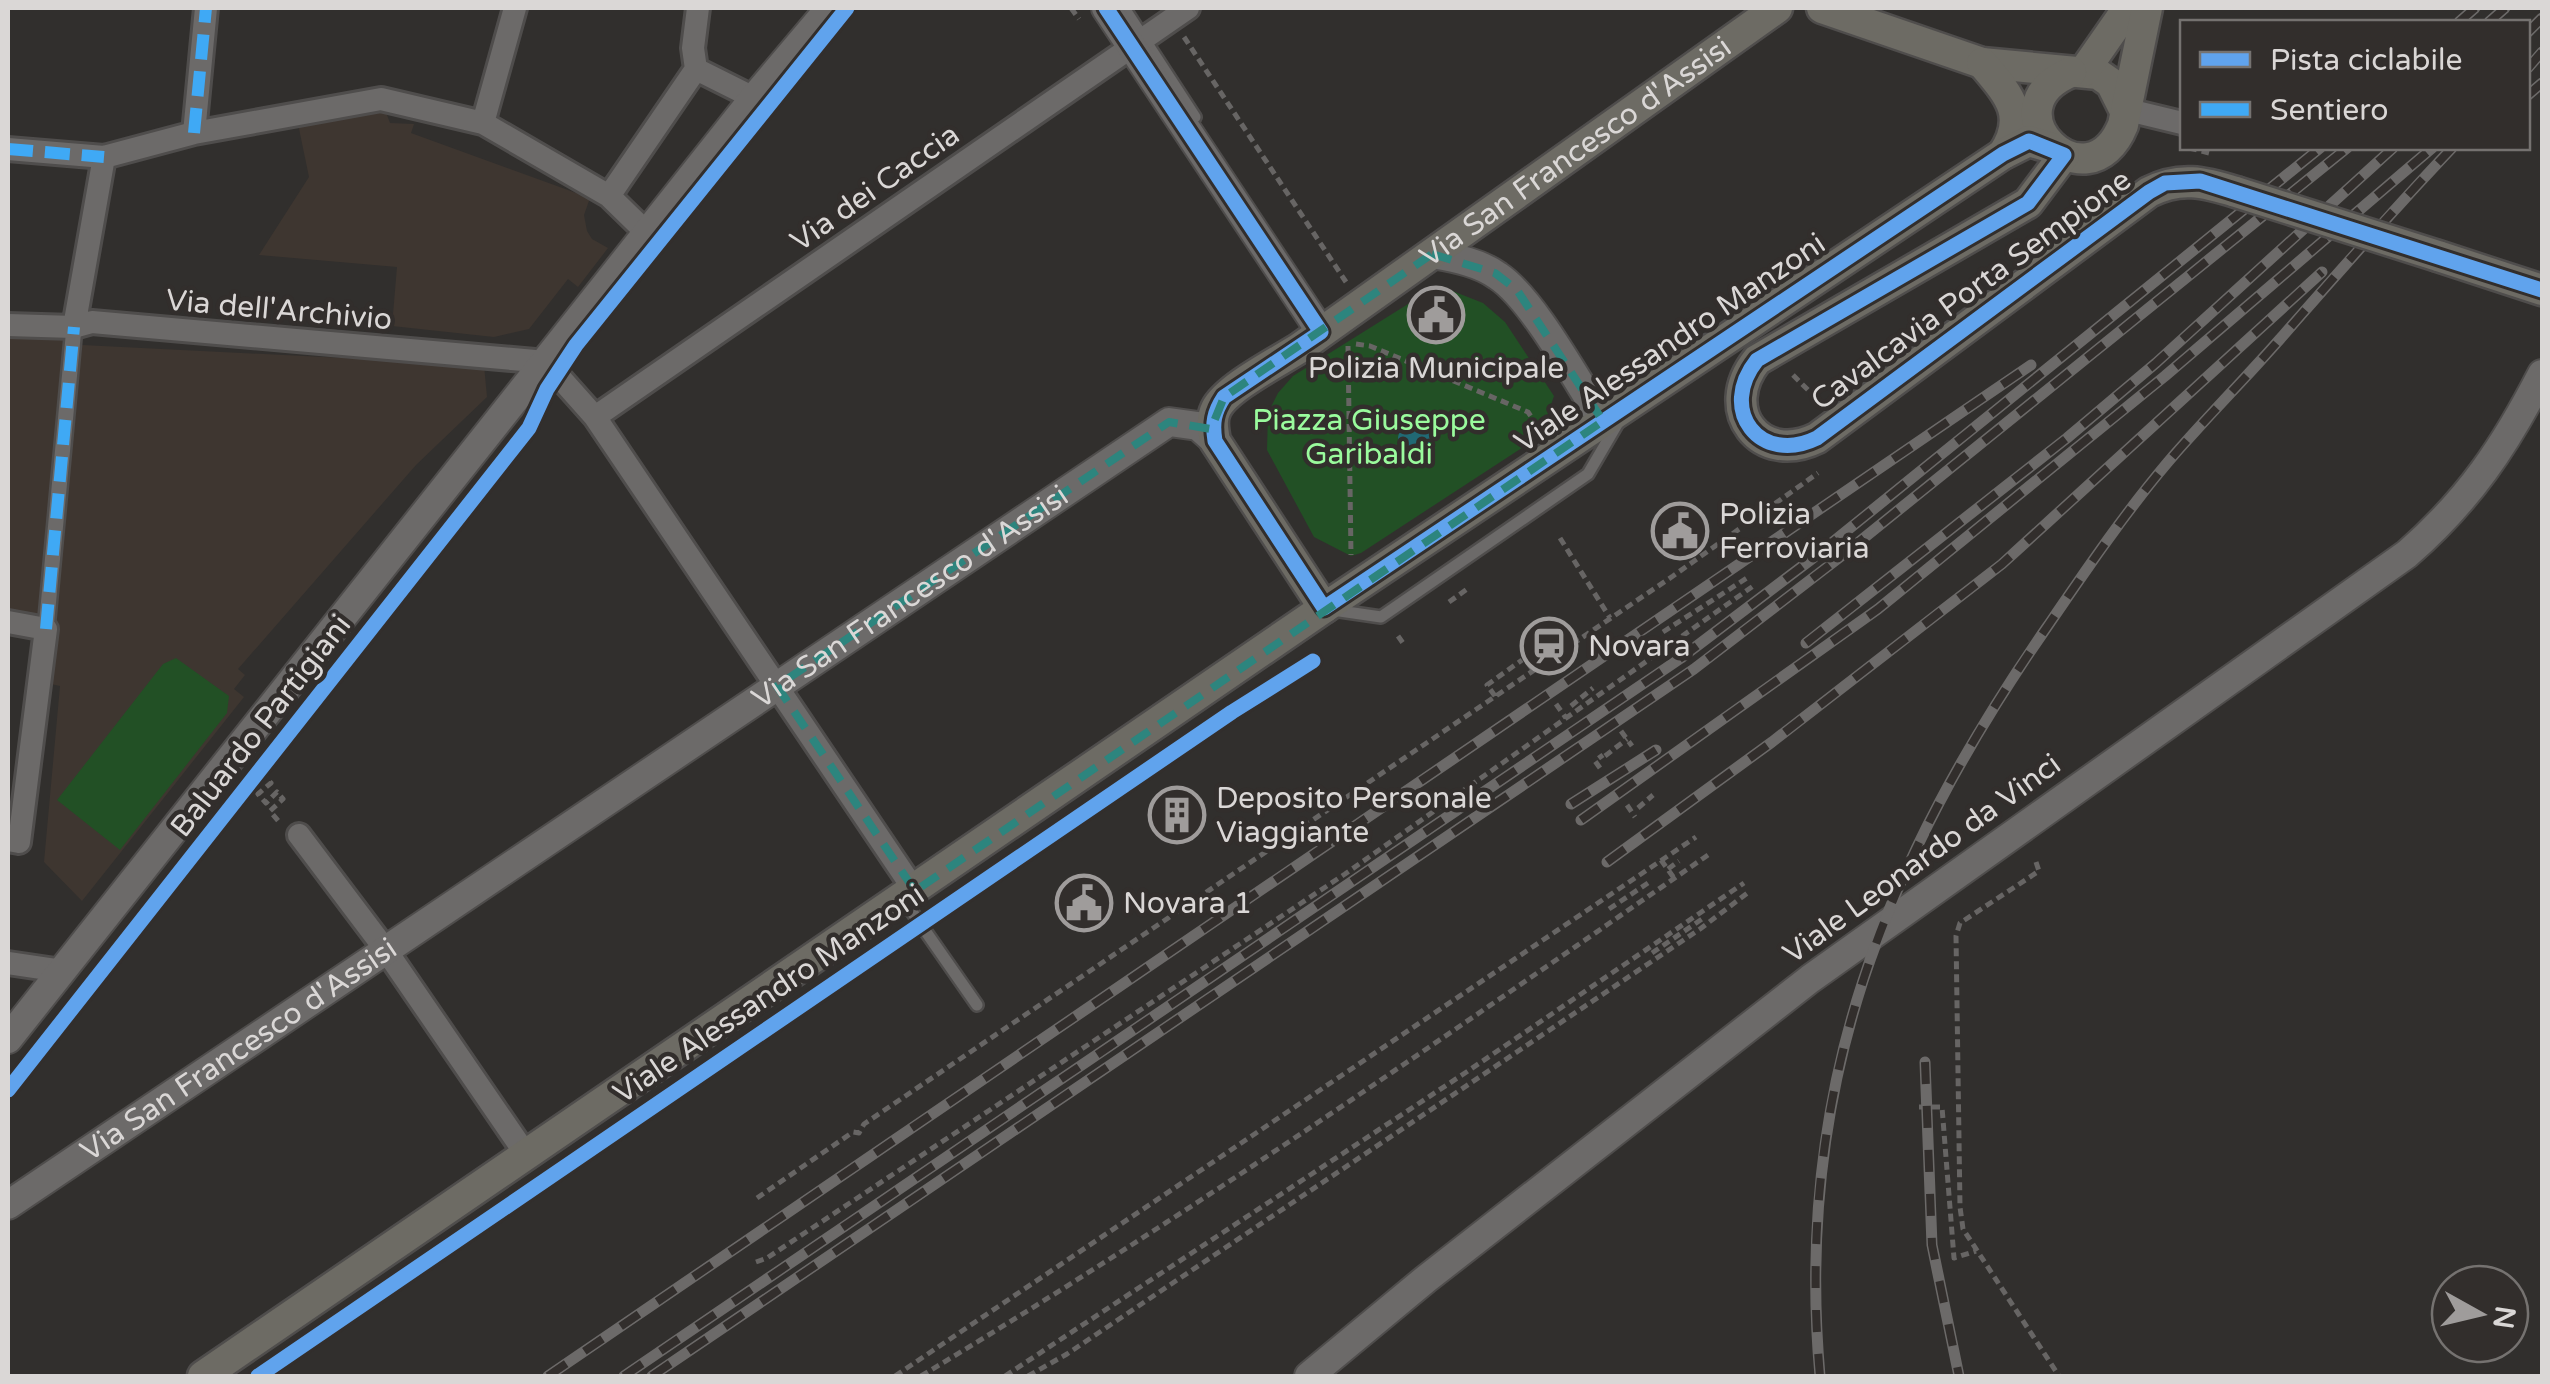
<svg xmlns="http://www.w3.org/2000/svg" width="2550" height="1384" viewBox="0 0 2550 1384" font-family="'Varela Round',sans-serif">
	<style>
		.built { fill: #3e3630 }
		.green { fill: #225025 }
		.water { fill: #216974 }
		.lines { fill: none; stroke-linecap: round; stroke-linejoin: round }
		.service-casing { stroke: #4f4d4c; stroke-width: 16 }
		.pedestrian-casing { stroke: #4f4d4c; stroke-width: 20 }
		.minor-casing { stroke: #4f4d4c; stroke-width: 28 }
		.tertiary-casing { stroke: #4f4d4c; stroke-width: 32 }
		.secondary-casing { stroke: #4f4d4c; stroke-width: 35 }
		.path { stroke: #676564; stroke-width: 5; stroke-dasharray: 8 5; stroke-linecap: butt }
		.service { stroke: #6c6a69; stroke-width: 11 }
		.pedestrian { stroke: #6c6a69; stroke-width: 15 }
		.minor { stroke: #6c6a69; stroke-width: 22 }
		.tertiary { stroke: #6c6a69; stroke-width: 28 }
		.secondary { stroke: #6d6b64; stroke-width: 30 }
		.rail-casing { stroke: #6c6a69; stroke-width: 11 }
		.rail { stroke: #322e2c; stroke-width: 8; stroke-dasharray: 22; stroke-linecap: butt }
		.secondary-bridge-casing { stroke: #4f4d4c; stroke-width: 35; stroke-linecap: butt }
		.secondary-bridge { stroke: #6d6b64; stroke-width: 30 }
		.quiet { stroke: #3fa9f5; stroke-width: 12; stroke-dasharray: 25 12; stroke-linecap: butt }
		.cycleway-casing { stroke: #322e2c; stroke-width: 21 }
		.cycleway { stroke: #60a3ed; stroke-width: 15 }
		.marked { fill: none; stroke: #2d857e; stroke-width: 8; stroke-dasharray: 20 12; stroke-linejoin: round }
		.labels { text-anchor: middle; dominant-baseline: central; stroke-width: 9; stroke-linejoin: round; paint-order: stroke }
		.street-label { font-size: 30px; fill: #dad7d6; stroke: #322e2c }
		.poi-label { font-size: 30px; fill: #dad7d6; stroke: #322e2c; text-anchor: start }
		.park-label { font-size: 30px; fill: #9afb9d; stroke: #322e2c }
	</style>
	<rect width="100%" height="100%" fill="#312f2d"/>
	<!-- built -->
	<path class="built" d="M384,107l6,16 24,1 -3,9 179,65 -6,17 3,16 5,8 16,9 -30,39 -10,-8 -39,50 -35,8 -102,-11 5,-59 -138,-12 50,-78 -12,-58z
		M8,331h58l-26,293 -32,-5z
		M82,345l402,20 3,32 -71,68 -178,204 7,6 -11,14 10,8 -162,204 -38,-39 16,-176 -14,-3z"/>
	<!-- green -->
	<path class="green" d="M1450,290l33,13 22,19 49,74 -14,40 -179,117 -10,3 -37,-19 -47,-87 1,-37 10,-20 15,-17 131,-82z
		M176,658l53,38 -2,17 -107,137 -63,-50 106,-136z"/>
	<!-- water -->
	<path class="water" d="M1398 439a16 16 0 1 1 32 0a16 16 0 1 1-32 0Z"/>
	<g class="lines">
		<!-- service casing -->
		<g class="service-casing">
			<path id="service" d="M1124,8l71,109
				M1333,610l48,7 207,-143 31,-53
				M903,899l74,106"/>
		</g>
		<!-- pedestrian casing -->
		<g class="pedestrian-casing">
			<path id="pedestrian" d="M46,629l28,-302"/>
		</g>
		<!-- minor casing -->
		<g class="minor-casing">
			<path id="minor" d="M696,69l58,29
				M2124,109l58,14
				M483,123l32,-115
				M194,133l12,-125
				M8,149l96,8
				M609,196l87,-127 -3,-21 5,-40
				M8,325l66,2 18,-5 454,40 49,55 320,474
				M74,327l30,-170 90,-24 187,-34 102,24 126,73 38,37
				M595,417l593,-409
				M8,622l38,7 -27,213 -11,-2
				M299,835l86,114 140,204
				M8,963l54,8"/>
		</g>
		<!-- tertiary casing -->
		<g class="tertiary-casing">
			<g id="tertiary">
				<path d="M1106,8l215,324"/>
				<path d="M1432,254c22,4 47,8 66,22 35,23 80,107 105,145"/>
				<path d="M8,1039l746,-941 76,-90"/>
				<path id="s1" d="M8,1205l1161,-783 29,4 17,15"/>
				<path d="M1309,1376l117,-97 384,-300 597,-425c62,-54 98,-108 135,-180"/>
			</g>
		</g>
		<!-- secondary casing -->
		<g class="secondary-casing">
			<g id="secondary">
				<path d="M1822,8l160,55 116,11 13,9 13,26"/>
				<path d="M1982,63c26,31 47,52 21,91"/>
				<path d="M2084,71l44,-63"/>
				<path d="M2071,72c-88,37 17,139 52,53l24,-117"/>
				<path d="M2064,155l-36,48 -271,157c-40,50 3,106 60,78l332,-246c31,-16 55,-10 87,0"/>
				<path d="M2438,256l104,34"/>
				<path id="s2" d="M1324,608l-109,-167c-2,-12 -4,-22 1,-32 11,-22 64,-48 85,-62l476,-339"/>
				<path d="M203,1376l1121,-768 679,-454 26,-13 23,7"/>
			</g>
		</g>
		<!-- path -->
		<path class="path" d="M1071,8l8,11
			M1184,37l162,245
			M2189,148l20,5
			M1356,344l14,2 158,66 13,19
			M1348,346l3,209
			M1793,375l26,26
			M1560,538l50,80
			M1449,602l21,-15
			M1663,632l87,-56
			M1398,636l7,10
			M1532,653l-7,6 8,11
			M1537,658l4,-9 29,-18 7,10
			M1495,696l-8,-11 35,-25
			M1556,704l10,14
			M1571,706l22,-18
			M1621,731l11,15
			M1605,756l22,-17
			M1600,768l-5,-7 8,-6
			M261,772l10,11 -13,11 8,9 11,-11 6,7 -13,12 10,12
			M1627,805l8,12
			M1638,808l15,-13
			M1661,860l13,18
			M2036,862l3,9 -79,52 -4,13 4,271 3,22 96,147
			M1668,869l11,-8
			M1609,909l39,-26
			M1652,953l53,-36
			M1919,1107h23l12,151 22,-7
			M757,1198l96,-66 6,1 5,-9 809,-548 145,-103
			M756,1262l11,-4 578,-384 411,-290
			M895,1376l801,-539
			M921,1376c270,-162 528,-342 787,-521
			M1005,1376l463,-305 276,-188
			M1028,1376l39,-22 633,-425 50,-38"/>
		<!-- service -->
		<use href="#service" class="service"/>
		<!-- pedestrian -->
		<use href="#pedestrian" class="pedestrian"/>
		<!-- minor -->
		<use href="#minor" class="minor"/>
		<!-- tertiary -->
		<use href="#tertiary" class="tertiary"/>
		<!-- secondary -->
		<use href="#secondary" class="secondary"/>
		<!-- rail casing -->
		<g class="rail-casing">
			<path id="rail" d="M2459,22l16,-14
				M2489,22l16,-14
				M2528,32l14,-14
				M2528,68l14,-16
				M2528,95l14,-12
				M1806,643l261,-205 89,-75 237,-215
				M1571,804l85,-54
				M1581,820l297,-211 287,-233 267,-228
				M1607,862l165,-120 230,-178 320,-292
				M1925,1062l7,183 27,131
				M548,1376l1483,-1011
				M624,1376l1057,-718 132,-100 507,-410
				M652,1376l1042,-707 150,-115 503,-406
				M1820,1376c-26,-289 65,-515 227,-749 39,-57 77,-113 121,-165 36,-42 76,-82 112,-123 57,-65 113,-129 172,-191"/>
		</g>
		<!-- rail -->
		<use href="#rail" class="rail"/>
		<!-- secondary-bridge casing -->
		<g class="secondary-bridge-casing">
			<path id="secondary-bridge" d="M2236,192l202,64"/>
		</g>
		<!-- secondary-bridge -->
		<use href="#secondary-bridge" class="secondary-bridge"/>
		<!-- quiet -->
		<path class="quiet" d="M194,133l12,-125
			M8,149l96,8
			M46,629l28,-302"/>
		<!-- cycleway casing -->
		<g class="cycleway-casing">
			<path id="cycleway" d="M1106,8l215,324 -97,65c-10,15 -12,26 -9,44l109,167 679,-454 26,-13 35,14 -36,48 -271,157c-40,50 3,106 60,78l332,-246 16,-9 35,-2 342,109
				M8,1090l521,-662 18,-39 29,-44 271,-337
				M258,1376l974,-664 81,-51"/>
		</g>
		<!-- cycleway -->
		<use href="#cycleway" class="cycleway"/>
	</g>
	<!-- marked area -->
	<path class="marked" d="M1432,254l63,19 22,17 86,131 -688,470 -138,-205 392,-264 42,7 13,-32z"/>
	<!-- icons -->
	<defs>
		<g id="civic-ring" transform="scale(2.875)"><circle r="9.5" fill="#322e2c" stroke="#9f9c9b" stroke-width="1.5"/><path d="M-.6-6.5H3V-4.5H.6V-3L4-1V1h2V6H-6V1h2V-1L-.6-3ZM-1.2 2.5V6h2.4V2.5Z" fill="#9f9c9b"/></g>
		<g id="station-ring" transform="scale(2.875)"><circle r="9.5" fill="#322e2c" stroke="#9f9c9b" stroke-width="1.5"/><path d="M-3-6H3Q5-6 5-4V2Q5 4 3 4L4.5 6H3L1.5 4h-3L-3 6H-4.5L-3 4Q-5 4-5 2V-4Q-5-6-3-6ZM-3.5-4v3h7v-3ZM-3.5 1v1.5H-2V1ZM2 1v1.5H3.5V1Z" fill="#9f9c9b"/></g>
		<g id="building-ring" transform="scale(2.875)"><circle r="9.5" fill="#322e2c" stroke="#9f9c9b" stroke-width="1.5"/><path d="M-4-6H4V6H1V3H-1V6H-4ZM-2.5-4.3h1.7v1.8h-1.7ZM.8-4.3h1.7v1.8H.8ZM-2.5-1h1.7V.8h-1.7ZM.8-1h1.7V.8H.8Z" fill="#9f9c9b"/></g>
	</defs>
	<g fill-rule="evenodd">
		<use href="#civic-ring" x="1436" y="315"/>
		<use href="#civic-ring" x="1680" y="531"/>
		<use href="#station-ring" x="1549" y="646"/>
		<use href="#building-ring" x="1177" y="815"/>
		<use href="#civic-ring" x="1084" y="903"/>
	</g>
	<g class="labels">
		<!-- street labels -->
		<g class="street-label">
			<text stroke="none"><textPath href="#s2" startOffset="675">Via San Francesco d'Assisi</textPath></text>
			<text transform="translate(875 188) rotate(-35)">Via dei Caccia</text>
			<text transform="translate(1971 290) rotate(-36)">Cavalcavia Porta Sempione</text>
			<text transform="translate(279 310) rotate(5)">Via dell'Archivio</text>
			<text transform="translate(1670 343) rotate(-34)">Viale Alessandro Manzoni</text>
			<text stroke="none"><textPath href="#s1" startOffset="1088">Via San Francesco d'Assisi</textPath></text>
			<text transform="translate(261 726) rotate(-52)">Baluardo Partigiani</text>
			<text transform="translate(1922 859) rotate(-36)">Viale Leonardo da Vinci</text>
			<text transform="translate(769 994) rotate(-34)">Viale Alessandro Manzoni</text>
			<text stroke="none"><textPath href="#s1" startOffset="278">Via San Francesco d'Assisi</textPath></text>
		</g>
		<!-- poi labels -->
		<g class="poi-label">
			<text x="1436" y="368" text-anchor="middle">Polizia Municipale</text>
			<text x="1719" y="514">Polizia<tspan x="1719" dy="34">Ferroviaria</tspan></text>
			<text x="1588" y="646">Novara</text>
			<text x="1216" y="798">Deposito Personale<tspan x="1216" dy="34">Viaggiante</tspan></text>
			<text x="1123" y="903">Novara 1</text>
		</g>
		<!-- park labels -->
		<g class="park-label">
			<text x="1369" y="420">Piazza Giuseppe<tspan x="1369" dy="34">Garibaldi</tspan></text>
		</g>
	</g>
	<!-- border -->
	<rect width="2550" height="1384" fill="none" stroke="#dad7d6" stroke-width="20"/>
	<!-- legend -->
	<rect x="2180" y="20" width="350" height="130" fill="#322e2c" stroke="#757270" stroke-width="2.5"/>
	<rect x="2200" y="52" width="50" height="15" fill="#60a3ed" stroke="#757270" stroke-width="2.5"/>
	<text x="2270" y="70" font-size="30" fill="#dad7d6">Pista ciclabile</text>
	<rect x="2200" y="102" width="50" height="15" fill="#3fa9f5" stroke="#757270" stroke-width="2.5"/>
	<text x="2270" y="120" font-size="30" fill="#dad7d6">Sentiero</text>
	<!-- north arrow -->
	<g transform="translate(2480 1314) rotate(98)"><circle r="48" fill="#322e2c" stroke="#757270" stroke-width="2.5"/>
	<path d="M0-8L18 38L0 25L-18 38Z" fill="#9f9c9b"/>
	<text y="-15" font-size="28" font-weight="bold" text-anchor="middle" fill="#dad7d6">N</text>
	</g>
</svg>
